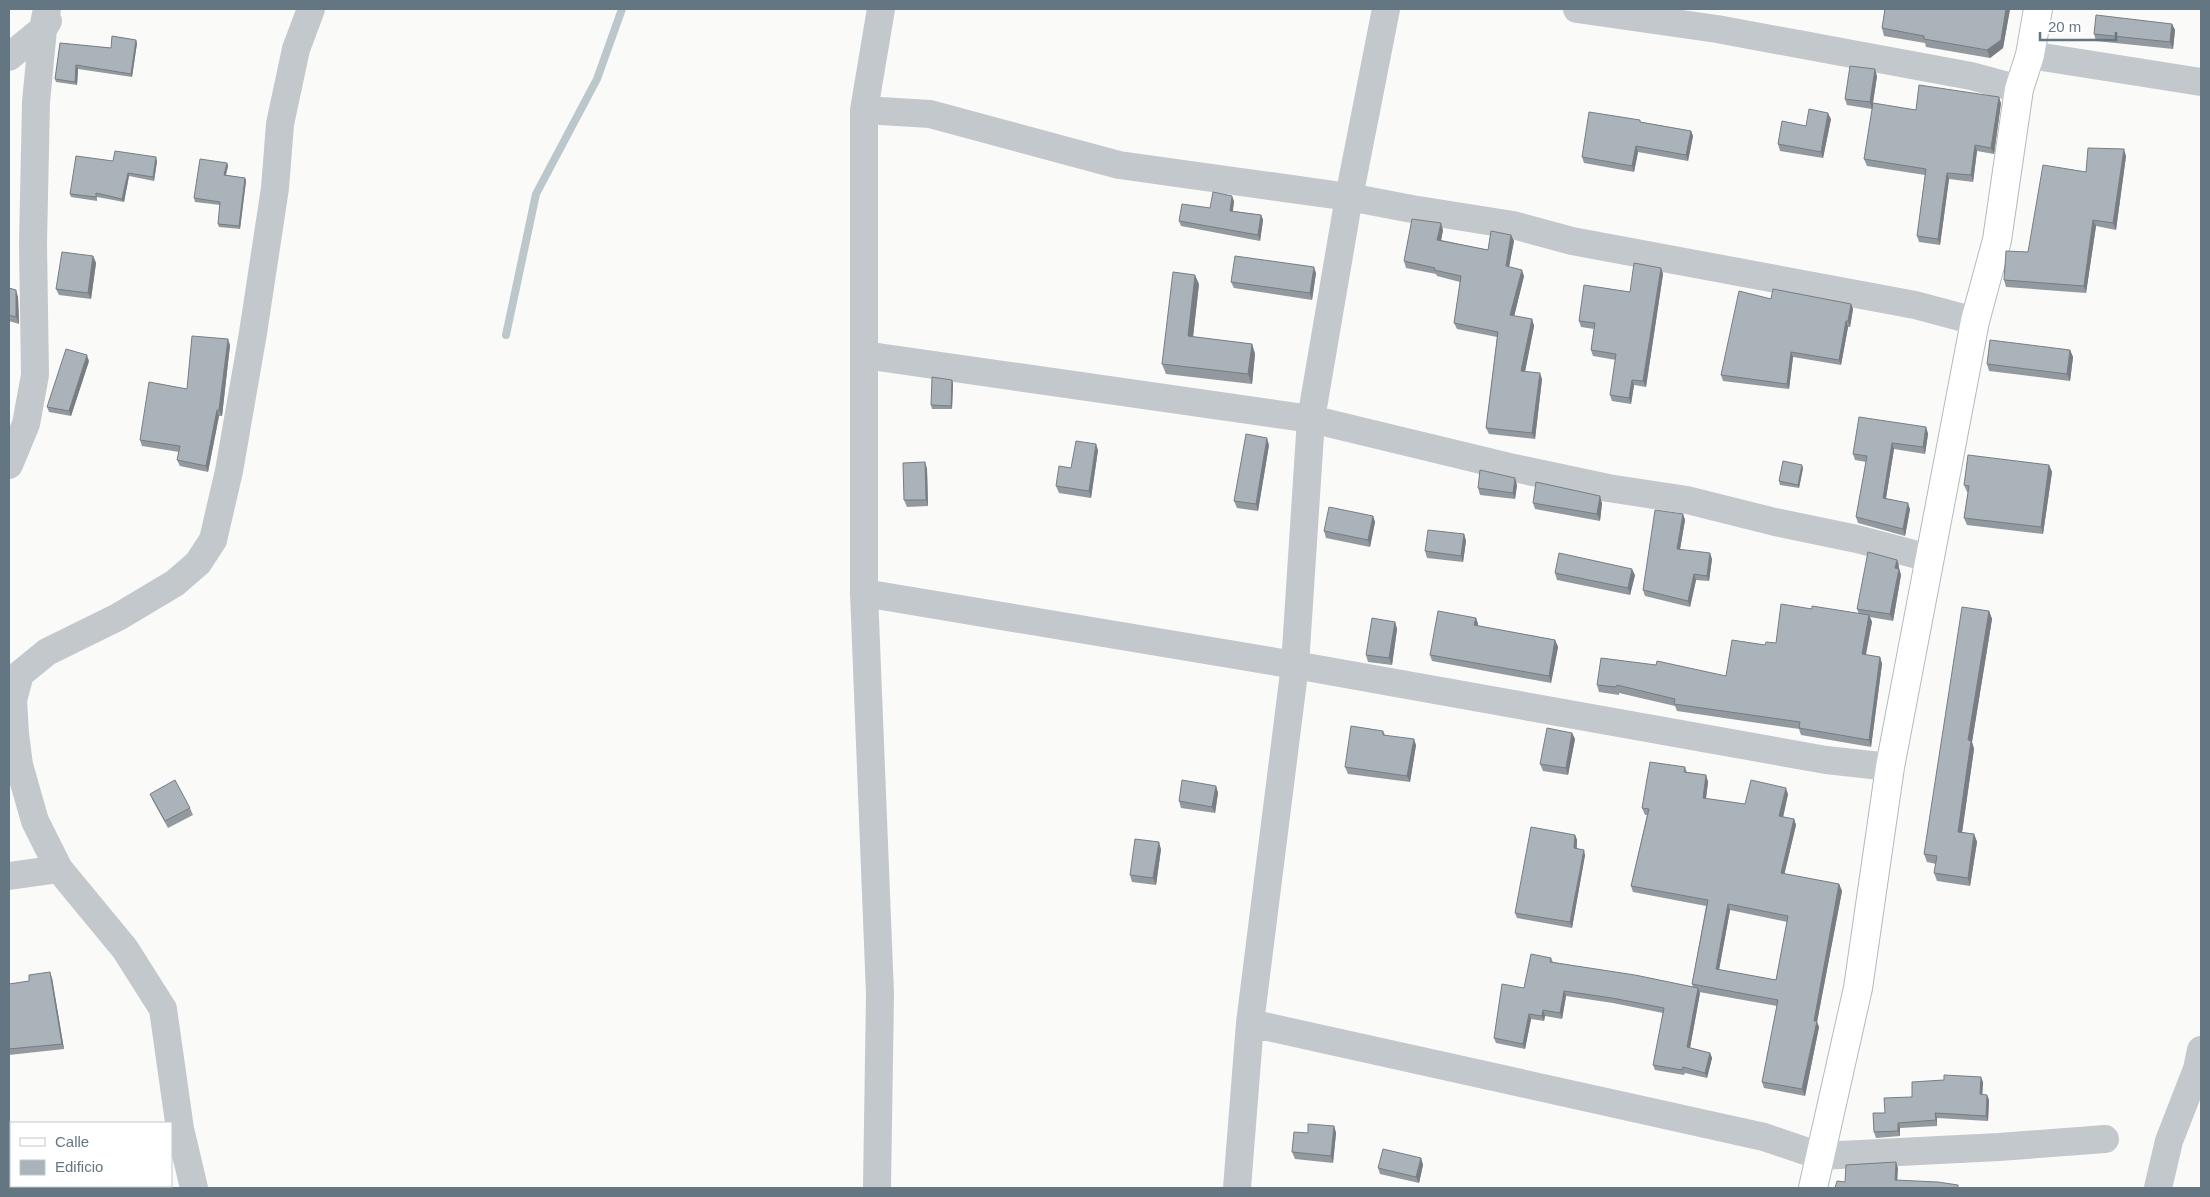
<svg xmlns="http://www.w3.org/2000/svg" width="2210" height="1197" viewBox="0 0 2210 1197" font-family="Helvetica,sans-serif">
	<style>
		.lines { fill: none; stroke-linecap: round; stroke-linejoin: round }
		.stream { stroke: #bbc7cb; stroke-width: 8 }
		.secondary-casing { stroke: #b3babf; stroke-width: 30 }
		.street { stroke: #c3c8cc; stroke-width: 28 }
		.secondary { stroke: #fff; stroke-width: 28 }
		.wall { fill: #929a9f; fill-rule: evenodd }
		.shaded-wall { fill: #777d82 }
		.building { fill: #aab3b9; stroke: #777d82; fill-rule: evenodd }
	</style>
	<rect width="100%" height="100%" fill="#fafaf8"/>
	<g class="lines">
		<!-- stream -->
		<path class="stream" d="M506,335l30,-141 61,-115 25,-70"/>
		<!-- secondary casing -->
		<g class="secondary-casing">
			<path id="secondary" d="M1813,1188l45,-200 32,-221 85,-446 22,-81 22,-151 11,-34 8,-46"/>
		</g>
		<!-- street -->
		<path class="street" d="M1577,9l140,20 254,47 48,13
			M2030,55l171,27
			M9,57l34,-28 5,-8
			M864,110l66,4 189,51 230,32 63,12 101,16 59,16 343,64 60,16
			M864,355l447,64 203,49 94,20 79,12 88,22 82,17 72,19
			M9,465l17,-41 9,-49 -2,-131 3,-142 7,-73 4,-20
			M864,593l431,72 531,95 64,7
			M9,876l50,-7
			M1250,1023l514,114 56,19 179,-9 106,-8
			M9,1156l2,-1
			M194,1188l-14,-59 -17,-120 -38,-60 -66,-80 -24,-48 -16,-56 -4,-31 -2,-34 7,-26 27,-22 71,-35 57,-34 23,-20 15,-23 16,-69 24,-138 22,-145 5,-64 16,-75 15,-40
			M877,1188l3,-194 -16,-401v-483l17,-101
			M1237,1188l13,-165 45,-358 16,-246 38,-222 37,-188
			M2158,1188l11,-47 28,-72 4,-19"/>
		<!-- secondary -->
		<use href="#secondary" class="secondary"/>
	</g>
	<!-- wall -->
	<path class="wall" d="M1885,9h125l-7,39 -13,10 -64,-11 -1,-4 -41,-7 -2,-8z
		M2172,24l3,6 -2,19 -77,-8 -2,-7z
		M60,43l51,5 26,-5 -5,34 -54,-8 -1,16 -21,-3 -1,-3z
		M1877,76l-5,33 -25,-4 -2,-6z
		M2001,103l-7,51 -17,-3 -4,31 -24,-3 -9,66 -21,-3 -2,-6 8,-61 -58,-9 -3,-7z
		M1831,119l-8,39 -43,-7 -2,-7 28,-18z
		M1641,122l50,9 2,5 -5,25 -50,-9 -4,20 -50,-9 -2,-6z
		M2126,156l-10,74 -20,-4 -10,67 -80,-6 -2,-7 24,-28 58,-80z
		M113,161h44l-3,20 -25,-5 -5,26 -27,-5v4l-26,-4 -1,-3z
		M227,163l1,3 -2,9 19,3 1,3 -6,48 -21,-2 -1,-3 2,-19 -25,-3 -1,-4z
		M1234,201l-1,10 28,4 2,5 -3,21 -79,-15 -2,-5 31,-13z
		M1443,230l-2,10 47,10 23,-15 3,6 -5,26 15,9 -10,40 18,3 2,7 -9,45 17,8 -7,60 -46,-5 -3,-6 11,-91 -40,-8 -3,-6 6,-41 -23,-6 -1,-2 -30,-6 -2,-7z
		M93,256l3,7 -5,36 -32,-4 -3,-6z
		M1661,268l2,6 -17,113 -12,-2 -3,19 -19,-3 -2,-6 6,-35 -23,-4 -2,-6 3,-21 -13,-2 -2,-6 51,-29z
		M1316,273l-4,27 -78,-12 -3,-6z
		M1199,284l-6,53 59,7 3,10 -3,30 -86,-10 -4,-10z
		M9,288l9,9 1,27 -10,-3z
		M1771,299l80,5 2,5 -3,18h-2l-7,38 -48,-8 -4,32 -66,-8 -2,-6z
		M230,345l-8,71h-3l-11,56 -28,-6 -3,-6 2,-8 -37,-6 -2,-6 47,-51z
		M2070,350l3,7 -3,24 -81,-10 -2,-7z
		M89,361l-18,55 -22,-4 -2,-5z
		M952,380l1,4 -1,25h-20l-1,-4z
		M1926,427l2,7 -3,20 -31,-5 -8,49 24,11 -5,27 -47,-13 -2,-6 10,-55 -11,-2 -2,-6z
		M1269,445l-11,66 -21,-3 -3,-7z
		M1098,450l-7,48 -32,-5 -3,-7 15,-18z
		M925,462l2,7 1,37 -21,1 -3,-7z
		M2049,465l3,7 -9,62 -76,-9 -3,-7 4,-26h-1l-3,-7z
		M1803,468l-4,20 -19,-3 -1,-4z
		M1517,485l-2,14 -35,-4 -2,-7z
		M1533,503h69l-2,18 -65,-12z
		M1683,514l2,6 -5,29 32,10 -3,22 -13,-1 -6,27 -45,-11 -2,-6z
		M1373,516l2,6 -5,25 -44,-9 -2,-7z
		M1464,534l2,7 -3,21 -36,-4 -2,-7z
		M1897,560l4,15 -8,46 -23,-4 2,5 -6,33 14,2 2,7 -11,83 -70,-12 -2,-6 -122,-18 -2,-5 -56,-13v2l-20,-3 -2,-7 129,-9 39,-31 11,-2 36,-34 47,5 -2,-5z
		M1555,573l80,2 -5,20 -73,-15z
		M1989,611l3,8 -20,123 2,7 -12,83 12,2 3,8 -7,44 -33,-5 -3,-8 2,-9 -9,-2 -3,-8z
		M1476,618l2,6v2l77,14 3,7 -7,36 -119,-22 -2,-6z
		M1395,622l2,7 -5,36 -24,-3 -2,-7z
		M1383,731l2,4 31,10 -6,37 -62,-8 -3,-7z
		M1572,733l3,6 -7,36 -25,-4 -3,-7z
		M1685,767l2,5 19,3 2,7 -2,17 39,5 43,-10 -5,23 11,2 2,6 -12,49 55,10 3,7 -25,131 2,5 -14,69 -41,-8 -2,-6 15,-76 -78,-14 1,1 -10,55 20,5 2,5 -5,20 -22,-5 -1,2 -29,-5 -2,-5 10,-52 -50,-10 -47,-7 -4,23 -17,-3 -1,5 -13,-2 -6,30 -29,-6 -2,-5 30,-50 27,-30 2,4 140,25 -1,-3 14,-78 -73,-14 -2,-6 16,-71h-2l-3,-7zM1730,910l57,12 -11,58 -57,-10z
		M1216,786l2,7 -3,20 -34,-5 -2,-7z
		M150,794l40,14 3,7 -25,13 -15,-27z
		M1575,835l2,5v9l8,6 -13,73 -55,-10 -2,-5z
		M1161,849l-5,36 -24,-3 -2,-7z
		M52,978l12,71 -55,6v-71z
		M1983,1082l-1,13h5l2,5 -1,21 -51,-3v8l-37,2v8l-24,2 -2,-6 11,-19z
		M1334,1126l2,7 -3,30 -38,-4 -3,-7 16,-19z
		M1421,1158l2,7 -4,18 -39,-9 -2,-6z"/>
	<!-- shaded-wall -->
	<path class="shaded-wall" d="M2006,9h4l-7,39 -13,10 -3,-8z
		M2172,24l3,6 -2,19 -3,-7z
		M136,40l1,3 -5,34 -1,-3z
		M76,65l2,4 -1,16 -2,-3z
		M1875,69l2,7 -5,33 -2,-7z
		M1999,97l2,6 -7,51 -3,-6z
		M1828,113l3,6 -8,39 -2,-6z
		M1691,131l2,5 -5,25 -2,-6z
		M1975,145l2,6 -4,31 -2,-7z
		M1636,146l2,6 -4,20 -2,-6z
		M2124,149l2,7 -10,74 -3,-7z
		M156,157l1,4 -3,20 -1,-4z
		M227,163l1,3 -3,12 -1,-3z
		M128,173l1,3 -5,26 -2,-3z
		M1947,173l2,6 -9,66 -2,-6z
		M245,178l1,3 -6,48 -1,-3z
		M1232,196l2,5 -2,15 -2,-5z
		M1261,215l2,5 -3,21 -2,-6z
		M2093,220l3,6 -10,67 -2,-7z
		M1441,223l2,7 -3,16 -3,-6z
		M1511,235l3,6 -6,31 -2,-6z
		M93,256l3,7 -5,36 -3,-6z
		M1314,267l2,6 -4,27 -2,-7z
		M1661,268l2,6 -17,113 -3,-6z
		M1522,270l2,6 -11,45 -3,-6z
		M1195,275l4,9 -7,62 -4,-10z
		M16,290l2,7 1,27 -3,-7z
		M1851,304l2,5 -3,18 -2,-6z
		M1532,319l2,7 -10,51 -3,-6z
		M1846,321l2,6 -7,38 -2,-5z
		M228,339l2,6 -8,71 -3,-6z
		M1252,344l3,10 -3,30 -4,-10z
		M2070,350l3,7 -3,24 -3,-7z
		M1791,352l2,5 -4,32 -2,-5z
		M87,355l2,6 -18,55 -2,-5z
		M1540,373l2,6 -7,60 -3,-6z
		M952,380l1,4 -1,25 -1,-3z
		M1632,380l2,5 -3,19 -2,-6z
		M217,410l2,6 -11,56 -2,-6z
		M1926,427l2,7 -3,20 -2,-7z
		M1267,438l2,7 -11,66 -2,-7z
		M1892,443l2,6 -9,55 -2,-6z
		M1096,444l2,6 -7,48 -2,-7z
		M925,462l2,7 1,37 -2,-6z
		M1802,465l1,3 -4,20 -1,-3z
		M2049,465l3,7 -9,62 -2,-7z
		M1515,478l2,7 -2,14 -2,-6z
		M1600,496l2,7 -2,18 -3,-7z
		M1908,503l2,6 -5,27 -2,-7z
		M1683,514l2,6 -6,35 -2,-6z
		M1373,516l2,6 -5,25 -2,-7z
		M1464,534l2,7 -3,21 -2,-6z
		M1710,553l2,6 -3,22 -2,-5z
		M1897,560l2,6 -1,8 -3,-6z
		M1632,569l3,6 -5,20 -2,-7z
		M1899,569l2,6 -8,46 -3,-7z
		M1694,574l2,6 -6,27 -2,-6z
		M1989,611l3,8 -20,123 2,7 -13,91 -3,-8 10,-92z
		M1869,615l3,7 -8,40 -2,-8z
		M1476,618l2,6 -2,8 -2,-7z
		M1395,622l2,7 -5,36 -3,-7z
		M1555,640l3,7 -7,36 -2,-7z
		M1880,657l2,7 -11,83 -2,-7z
		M1572,733l3,6 -7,36 -2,-7z
		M1414,739l2,6 -6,37 -3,-6z
		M1706,775l2,7 -3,23 -2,-7z
		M1216,786l2,7 -3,20 -3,-6z
		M1786,788l2,6 -6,28 -3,-6z
		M1794,819l2,6 -13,55 -2,-7z
		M1974,834l3,8 -7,44 -2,-8z
		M1575,835l2,5 -1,14 -2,-6z
		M1159,842l2,7 -5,36 -3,-7z
		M1584,850l1,5 -13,73 -2,-6z
		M1839,884l3,7 -25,131 2,5 -14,69 -3,-7 12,-68z
		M1728,904l2,6 -12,65 -2,-6z
		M50,972l2,6 12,71 -2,-5z
		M1698,988l2,5 -11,60 -2,-6z
		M1564,991l2,5 -4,23 -2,-6z
		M1543,1010l2,6 -1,5 -2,-5z
		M1529,1014l2,5 -6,30 -2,-5z
		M1710,1053l2,5 -5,20 -2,-5z
		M1981,1077l2,5 -1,18 -2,-6z
		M1987,1095l2,5 -1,21 -2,-5z
		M1935,1113l2,5v8l-1,-6z
		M1898,1123l2,5v8l-2,-5z
		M1334,1126l2,7 -3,30 -2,-7z
		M1421,1158l2,7 -4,18 -3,-6z
		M1896,1162l2,6 -1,18 -2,-6z"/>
	<!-- building -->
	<path class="building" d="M1885,9h121l-5,31 -14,10 -63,-11v-3l-42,-8z
		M2096,15l76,9 -2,18 -76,-8z
		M112,36l24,4 -5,34 -55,-9 -1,17 -20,-3 5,-36 51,5z
		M1850,66l25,3 -5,33 -25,-3z
		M1919,85l80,12 -8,51 -16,-3 -4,30 -24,-2 -9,66 -21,-3 9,-67 -62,-10 9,-56 43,7z
		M1809,109l19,4 -7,39 -43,-8 4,-23 24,5z
		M1589,112l51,8v2l51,9 -5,24 -50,-9 -4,20 -50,-9z
		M2088,148l36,1 -11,74 -20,-3 -9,66 -80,-6 2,-29 22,1 15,-87 43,7z
		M115,151l41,6 -3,20 -25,-4 -6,26 -26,-6v4l-26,-3 6,-38 37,5z
		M200,159l27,4 -3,12 21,3 -6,48 -21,-2 2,-22 -26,-4z
		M1213,192l19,4 -2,15 31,4 -3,20 -79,-14 3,-17 28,4z
		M1412,219l29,4 -4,17 51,10 3,-19 20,4 -5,31 16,4 -12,45 22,4 -11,52 19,2 -8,60 -46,-5 12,-96 -44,-9 7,-47 -27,-6 1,-2 -31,-7z
		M62,252l31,4 -5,37 -32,-4z
		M1235,256l79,11 -4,26 -79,-11z
		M1634,263l27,5 -18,113 -11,-1 -3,18 -19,-3 6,-41 -25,-4 4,-27 -16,-2 5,-36 46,7z
		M1173,272l22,3 -7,61 64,8 -4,30 -86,-10z
		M9,288l7,2v27l-7,-2z
		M1773,289l78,15 -3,17h-2l-7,39 -48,-8 -4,32 -66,-9 18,-84 32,8z
		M192,336l36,3 -9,71h-2l-11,56 -29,-6 3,-14 -40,-6 9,-58 38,7z
		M1990,340l80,10 -3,24 -80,-10z
		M66,349l21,6 -18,56 -22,-4z
		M932,377l20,3 -1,26 -20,-1z
		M1859,417l67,10 -3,20 -31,-4 -9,55 25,5 -5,26 -47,-12 11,-61 -14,-2z
		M1246,434l21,4 -11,66 -22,-3z
		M1076,441l20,3 -7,47 -33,-5 3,-20 12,2z
		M1968,455l81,10 -8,62 -77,-9 5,-32 -5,-1z
		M1783,461l19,4 -4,20 -19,-4z
		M925,462l1,38h-22l-1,-37z
		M1480,470l35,8 -2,15 -35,-5z
		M1536,482l64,14 -3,18 -64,-11z
		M1329,507l44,9 -5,24 -44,-9z
		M1655,510l28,4 -6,35 33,4 -3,23 -13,-2 -6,27 -45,-11z
		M1428,530l36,4 -3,22 -36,-5z
		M1868,552l29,8 -2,8 4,1 -9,45 -33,-5z
		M1559,553l73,16 -4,19 -73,-15z
		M1781,604l31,5v-3l57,9 -7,39 18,3 -11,83 -70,-12 1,-6 -126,-18 1,-5 -58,-14 -1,2 -19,-2 4,-27 55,7 1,-4 69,15 6,-36 33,5 1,-3 10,1z
		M1962,607l27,4 -21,129 3,1 -13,91 16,2 -6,44 -34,-5 3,-17 -13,-2z
		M1438,611l38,7 -2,7 81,15 -6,36 -119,-21z
		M1372,618l23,4 -6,36 -23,-3z
		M1351,726l32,5v4l31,4 -7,37 -62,-9z
		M1547,728l25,5 -6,35 -26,-4z
		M1650,762l35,5 -1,5 22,3 -3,23 42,6 6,-24 35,8 -7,28 15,3 -13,54 58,11 -25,137h3l-15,68 -40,-7 16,-82 -86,-16 16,-84 -77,-14 18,-77 -7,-1zM1728,904l60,12 -12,64 -60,-11z
		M175,780l15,28 -25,13 -15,-27z
		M1182,780l34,6 -4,21 -33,-6z
		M1531,827l44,8 -1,13 10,2 -14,72 -55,-9z
		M1135,839l24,3 -6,36 -23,-3z
		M1531,954l20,4 -1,4 85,13 63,13 -11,59 23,6 -5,20 -22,-6 -1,3 -29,-5 11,-57 -52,-10 -48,-7 -4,22 -17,-3 -1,6 -13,-2 -6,30 -29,-6 8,-54 22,4z
		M50,972l12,72 -53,5v-65l20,-3v-6z
		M1944,1075l37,2 -1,17 7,1 -1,21 -51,-3 1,7 -38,3v8l-24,1 -1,-19h12l-1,-15 28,-1v-15l32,-2z
		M1308,1124l26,2 -3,30 -39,-4 2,-20 14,1z
		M1383,1149l38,9 -5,19 -38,-9z
		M1896,1162l-1,18 43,2 20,3v3h-123l2,-7 8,1 1,-17z"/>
	<!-- border -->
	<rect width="2210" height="1197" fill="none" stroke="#657683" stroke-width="20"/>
	<!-- legend -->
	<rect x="10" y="1122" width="162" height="65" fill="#ffffff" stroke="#c1c8cd"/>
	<rect x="20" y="1138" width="25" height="8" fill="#ffffff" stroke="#c1c8cd"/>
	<text x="55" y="1147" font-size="15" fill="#657683">Calle</text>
	<rect x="20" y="1160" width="25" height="15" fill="#aab3b9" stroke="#c1c8cd"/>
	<text x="55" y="1172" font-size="15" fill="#657683">Edificio</text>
	<!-- scale -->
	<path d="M2040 32v8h76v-8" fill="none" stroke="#657683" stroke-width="2.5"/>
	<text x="2048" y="32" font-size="15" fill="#657683" stroke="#ffffff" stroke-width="4" paint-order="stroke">20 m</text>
</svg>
